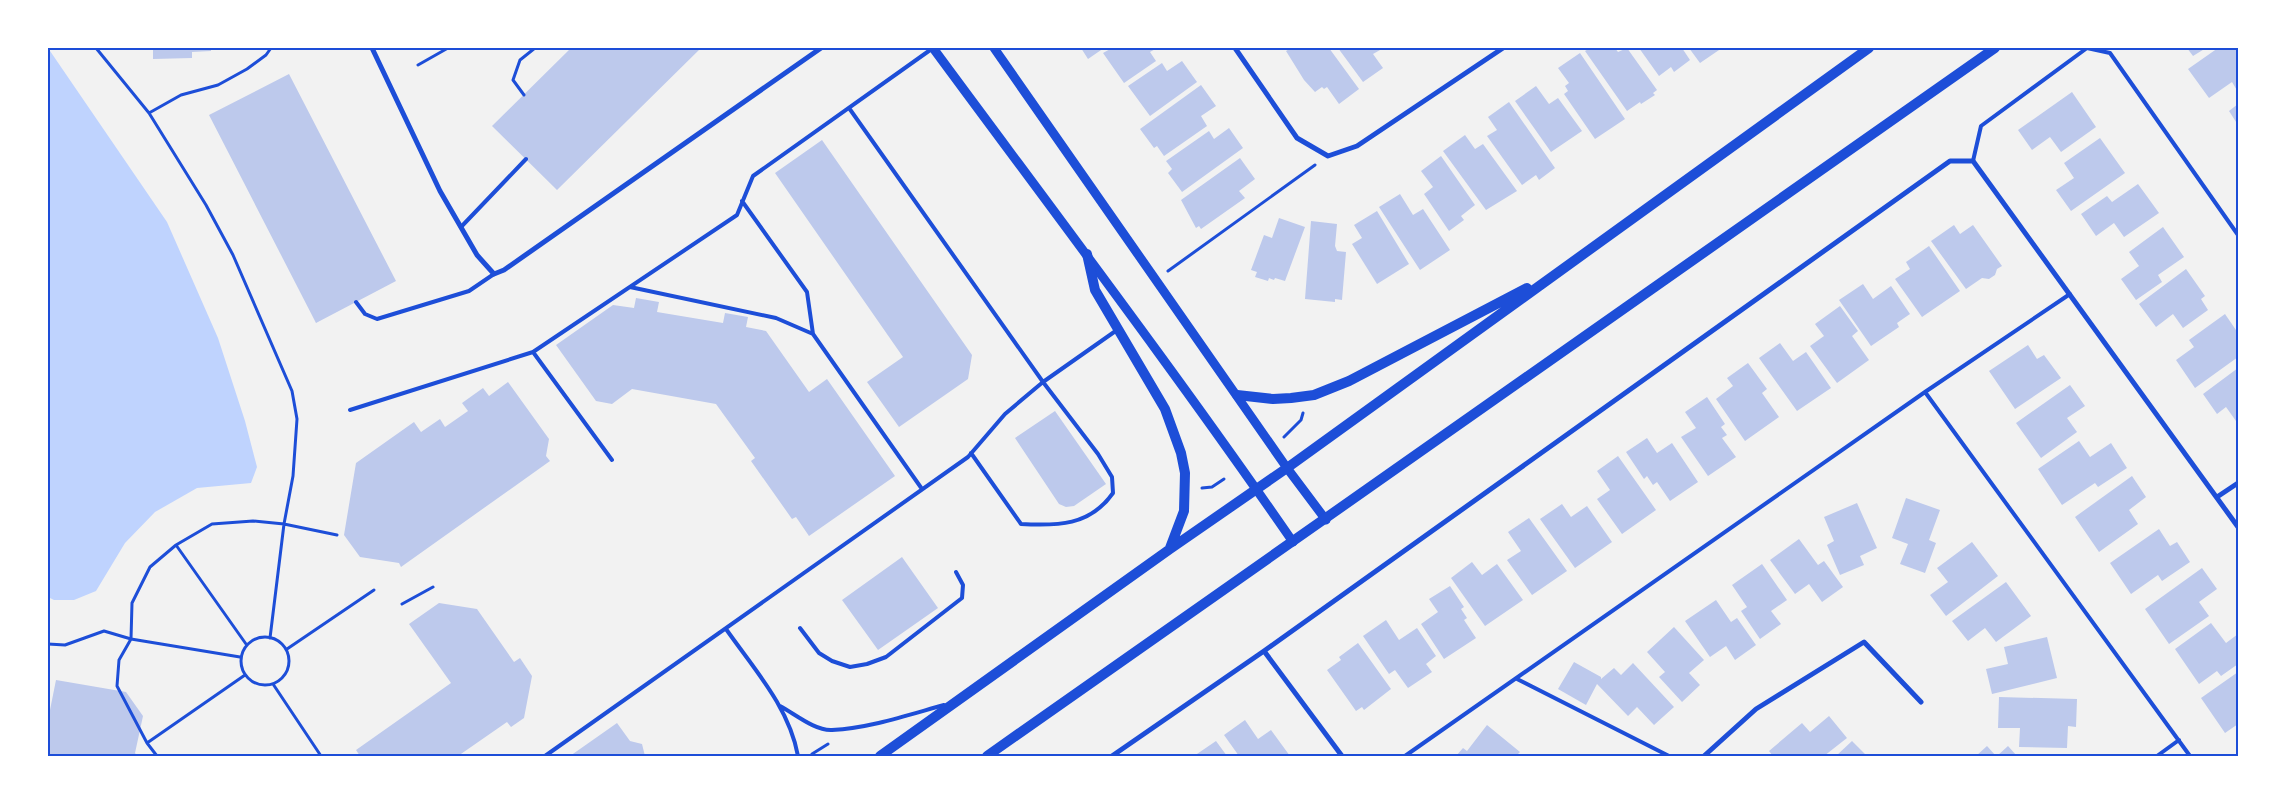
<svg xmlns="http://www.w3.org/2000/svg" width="2286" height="804" viewBox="0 0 2286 804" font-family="'Titillium Web',sans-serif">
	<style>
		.water { fill: #bfd3fe }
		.building { fill: #bdc9ec }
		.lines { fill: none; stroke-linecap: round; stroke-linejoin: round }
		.path { stroke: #1d4ed8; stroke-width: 3 }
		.service { stroke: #1d4ed8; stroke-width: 4 }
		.minor { stroke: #1d4ed8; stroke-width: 5 }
		.tertiary { stroke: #1d4ed8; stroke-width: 9 }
		.secondary { stroke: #1d4ed8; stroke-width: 10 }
		.neatline { fill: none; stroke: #1d4ed8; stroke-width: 2 }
	</style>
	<rect width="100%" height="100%" fill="#f2f2f2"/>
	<!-- water -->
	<path class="water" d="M48,48l119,174 51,116 27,83 12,46 -6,16 -54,5 -42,24 -30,31 -29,48 -22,9h-20l-6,-3z"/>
	<!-- building -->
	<path class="building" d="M153,48h58v3l-19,1v6l-39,1z
		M571,48h130l-144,142 -65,-64z
		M1081,48h23l-16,11z
		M1112,48h45l-7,4 6,9 -32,22 -21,-30z
		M1291,48h38l30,41 -20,15 -12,-17 -3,2 -2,-2 -7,5 -11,-12 -18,-29z
		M1338,48h40l2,2 -7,4 10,14 -20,14z
		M1590,48h25l3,4 9,-4 30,42 -4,3 2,2 -14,9 -1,-2 -13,9 -42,-60z
		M1639,48h43l8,12 -16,12 -3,-5 -12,9z
		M1689,48h33l-22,15z
		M2187,48h19l-13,8z
		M2218,48h20v44l-6,-10 -23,16 -21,-29z
		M1580,53l45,66 -30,20 -31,-45 4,-3 -3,-5 4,-3 -11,-15z
		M1182,61l15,21 -47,34 -22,-30 34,-23 5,8z
		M289,74l107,207 -80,42 -107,-208z
		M1201,85l15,21 -15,10 6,10 -43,30 -7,-10 -3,2 -14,-19z
		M1536,86l13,18 9,-6 24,33 -31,21 -36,-51z
		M2072,92l24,35 -35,25 -11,-15 -18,13 -14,-20z
		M2238,98v27l-9,-14 9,-7 -2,-4z
		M1509,102l46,66 -16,12 -3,-5 -14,10 -35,-49 10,-6 -9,-13z
		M1229,128l14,20 -61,44 -14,-19 4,-4 -6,-8 43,-30 5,8z
		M1465,135l10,14 8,-5 34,47 -31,19 -43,-59z
		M2100,138l25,35 -54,38 -15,-21 18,-12 -10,-15z
		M822,140l150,215 -4,24 -69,48 -32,-45 36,-25 -128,-184z
		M1441,156l34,49 -14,11 3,4 -15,11 -25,-37 9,-7 -12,-16z
		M1240,158l15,21 -16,12 6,7 -44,31 -2,-3 -3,2 -15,-28z
		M2138,184l21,29 -35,24 -10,-14 -18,13 -15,-22 26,-18 5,6z
		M1400,194l13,21 10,-6 27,41 -30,20 -41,-63z
		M1377,211l32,53 -32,20 -25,-40 10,-6 -8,-13z
		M1279,218l26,9 -20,54 -10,-3 -1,2 -5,-2 -1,3 -13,-4 2,-5 -6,-2 13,-35 8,3z
		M1311,221l26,3 -2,22 2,5 9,1 -4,48 -7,-1v3l-30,-3z
		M1954,225l6,9 13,-9 29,41 -5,3 -2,6 -6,4 -7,-1 -16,11 -35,-48z
		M2163,227l21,30 -26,18 4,7 -26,18 -15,-21 18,-13 -10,-14z
		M1929,246l31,45 -38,26 -27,-38 15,-10 -4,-7z
		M2186,269l19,27 -4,3 7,11 -25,18 -10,-14 -17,13 -17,-23z
		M1863,284l10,15 18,-13 19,28 -13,9 2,4 -28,19 -32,-46z
		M636,298l23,4 -2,10 66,11 2,-10 23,4 -2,10 20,4 43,61 18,-13 68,97 -86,60 -13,-19 -4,2 -41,-58 4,-3 -39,-54 -84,-15 -20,15 -16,-3 -40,-56 57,-40 21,3z
		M1840,306l18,25 -6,5 17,24 -32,23 -27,-37 14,-10 -9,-12z
		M2225,314l13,19v24l-43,31 -19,-28 18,-13 -5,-7z
		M1780,343l13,18 13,-9 25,36 -34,23 -38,-53z
		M2028,345l9,14 7,-4 17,23 -46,31 -26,-38z
		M1748,363l19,26 -5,4 17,24 -34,24 -29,-42 17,-13 -6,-8z
		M2238,368v51l-2,2 -10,-14 -9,7 -14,-20z
		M508,382l41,57 -3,17 4,5 -149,106 -2,-4 -39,-6 -16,-22 12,-72 58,-41 7,10 19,-13 5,8 23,-16 -6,-8 21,-15 6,8z
		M2070,385l15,21 -18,12 10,14 -36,26 -25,-35z
		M1707,397l18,27 -4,3 6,8 -5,3 14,19 -28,19 -27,-39 15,-9 -11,-16z
		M1055,411l51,73 -32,22 -8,1 -7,-3 -44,-66z
		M1647,438l10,15 15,-10 26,39 -28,19 -13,-19 -4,3 -6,-9 -3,3 -18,-27z
		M2079,441l11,16 21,-14 16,25 -29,19 -3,-4 -33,22 -24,-36z
		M1618,456l38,54 -34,24 -25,-35 13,-9 -13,-19z
		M2132,476l14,21 -17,13 9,14 -39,28 -24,-35z
		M1906,498l34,12 -11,30 7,3 -11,30 -25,-9 8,-20 -16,-6z
		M1857,503l20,45 -17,8 4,9 -24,10 -13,-30 7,-4 -10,-24z
		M1562,504l9,13 16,-11 25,36 -37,26 -35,-49z
		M1529,518l38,53 -35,24 -25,-35 14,-9 -13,-19z
		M2159,529l11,17 7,-4 13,20 -28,19 -4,-6 -27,19 -21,-31z
		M1799,539l19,26 6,-4 19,26 -21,15 -13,-18 -14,10 -25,-34z
		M1972,542l26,34 -52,40 -16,-21 18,-13 -11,-14z
		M902,557l36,51 -60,42 -36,-50z
		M1472,562l10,13 15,-11 26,36 -38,26 -34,-48z
		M1762,564l25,36 -16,11 10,13 -21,15 -19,-28 6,-4 -15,-22z
		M2202,568l15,21 -18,13 10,14 -40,28 -24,-35z
		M2006,582l25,34 -35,26 -11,-14 -17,13 -16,-20z
		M1450,586l14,21 -3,2 6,9 -3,2 12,18 -32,21 -23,-35 17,-12 -9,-13z
		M1716,600l15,22 6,-4 19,27 -21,15 -9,-14 -16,11 -25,-36z
		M439,603l38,6 37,53 6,-4 12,18 -8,42 -13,9 -4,-5 -49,34h-98l-4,-6 95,-67 -42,-59z
		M1386,620l13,20 18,-12 19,28 -10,8 6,8 -24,16 -13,-18 -6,4 -26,-38z
		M2211,623l15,20 12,-9v30l-17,12 -4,-5 -18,13 -24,-35z
		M1674,627l30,33 -15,13 11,12 -18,17 -23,-25 6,-5 -18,-20z
		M2047,637l10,41 -65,16 -6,-25 22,-5 -4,-17z
		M1358,643l33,46 -27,21 -2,-3 -6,4 -29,-41 14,-10 -2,-3z
		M1574,662l27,15v2l13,-11 7,7 12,-12 41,44 -20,18 -17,-18 -9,9 -31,-32 -11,21 -28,-16z
		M2238,672v52l-13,9 -24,-35z
		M56,680l70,12 17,24 -8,37 2,3h-89v-44l2,-2z
		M1999,697l78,2 -1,28 -8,-1 -1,22 -48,-1 1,-19h-22z
		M1829,716l18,22 -23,18h-51l-4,-5 33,-28 8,9z
		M1245,720l13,19 13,-9 19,26h-51l-15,-21z
		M617,723l13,18 12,3 3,12h-75z
		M1487,725l33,27 -4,4h-60l7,-8 4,3z
		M1216,741l11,15h-33z
		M1852,741l15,15h-31z
		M1987,746l9,10h-20z
		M2008,746l9,10h-20z"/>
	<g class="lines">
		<!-- path -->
		<path class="path" d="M96,48l53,65 57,92 27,50 59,136 5,28 -4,57 -9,48 -14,114
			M418,65l30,-17
			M524,95l-11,-15 7,-20 15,-12
			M149,113l32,-18 37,-10 29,-16 19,-14 5,-7
			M1168,271l147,-106
			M1284,437l17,-17 2,-7
			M1202,488l10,-1 12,-8
			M176,545l70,99
			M402,604l31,-17
			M241 661a24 24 0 1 1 48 0a24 24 0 1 1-48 0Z
			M48,644l17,1 39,-14 27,8 109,18
			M287,649l87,-59
			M273,684l48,72
			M147,743l98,-68
			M812,754l16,-10
			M157,756l-10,-13 -30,-57 2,-26 12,-21 1,-36 18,-36 26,-22 36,-21 41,-3 31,3 53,11"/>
		<!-- service -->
		<path class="service" d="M849,108l194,274 55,72 14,23 1,16c-23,33 -56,33 -92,31l-50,-71
			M1973,161l8,-35 106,-78 23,5 128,182
			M461,227l65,-68
			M630,287l146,31 37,16 -6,-42 -65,-91
			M356,302l9,12 12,5 92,-28 25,-17
			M813,334l109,155
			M533,352l79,108
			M1925,392l265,364
			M350,410l183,-58 204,-137 16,-39 180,-128
			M800,628l19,25 13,8 18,6 17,-3 19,-7 76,-59 1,-13 -7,-13
			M726,629c28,40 63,78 72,127
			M1517,679l152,77
			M780,706c15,8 35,25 52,24 38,-2 76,-15 112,-25
			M545,756l423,-299 37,-43 38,-32 74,-52
			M1405,756l520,-364 145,-98
			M2157,756l22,-16"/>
		<!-- minor -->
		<path class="minor" d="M372,48l68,143 37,64 17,19 10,-4 317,-222
			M1235,48l62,90 31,18 29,-10 146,-98
			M2217,497l21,-14
			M1264,651l78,105
			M1112,756l152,-105 686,-490h23l265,366
			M1704,756l52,-47 108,-67 57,60"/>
		<!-- tertiary -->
		<path class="tertiary" d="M933,48c121,164 244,326 360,494
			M994,48l293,420 39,52"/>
		<!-- secondary -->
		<path class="secondary" d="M1087,254l8,36 70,119 16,44 4,20 -1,38 -14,37
			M1237,395l36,4 18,-1 23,-3 35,-14 178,-93
			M880,756l290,-207 117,-81 582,-420
			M987,756l1008,-708"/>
	</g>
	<!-- border -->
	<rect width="2286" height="804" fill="none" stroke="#ffffff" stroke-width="98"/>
	<rect x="49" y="49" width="2188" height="706" class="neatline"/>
</svg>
